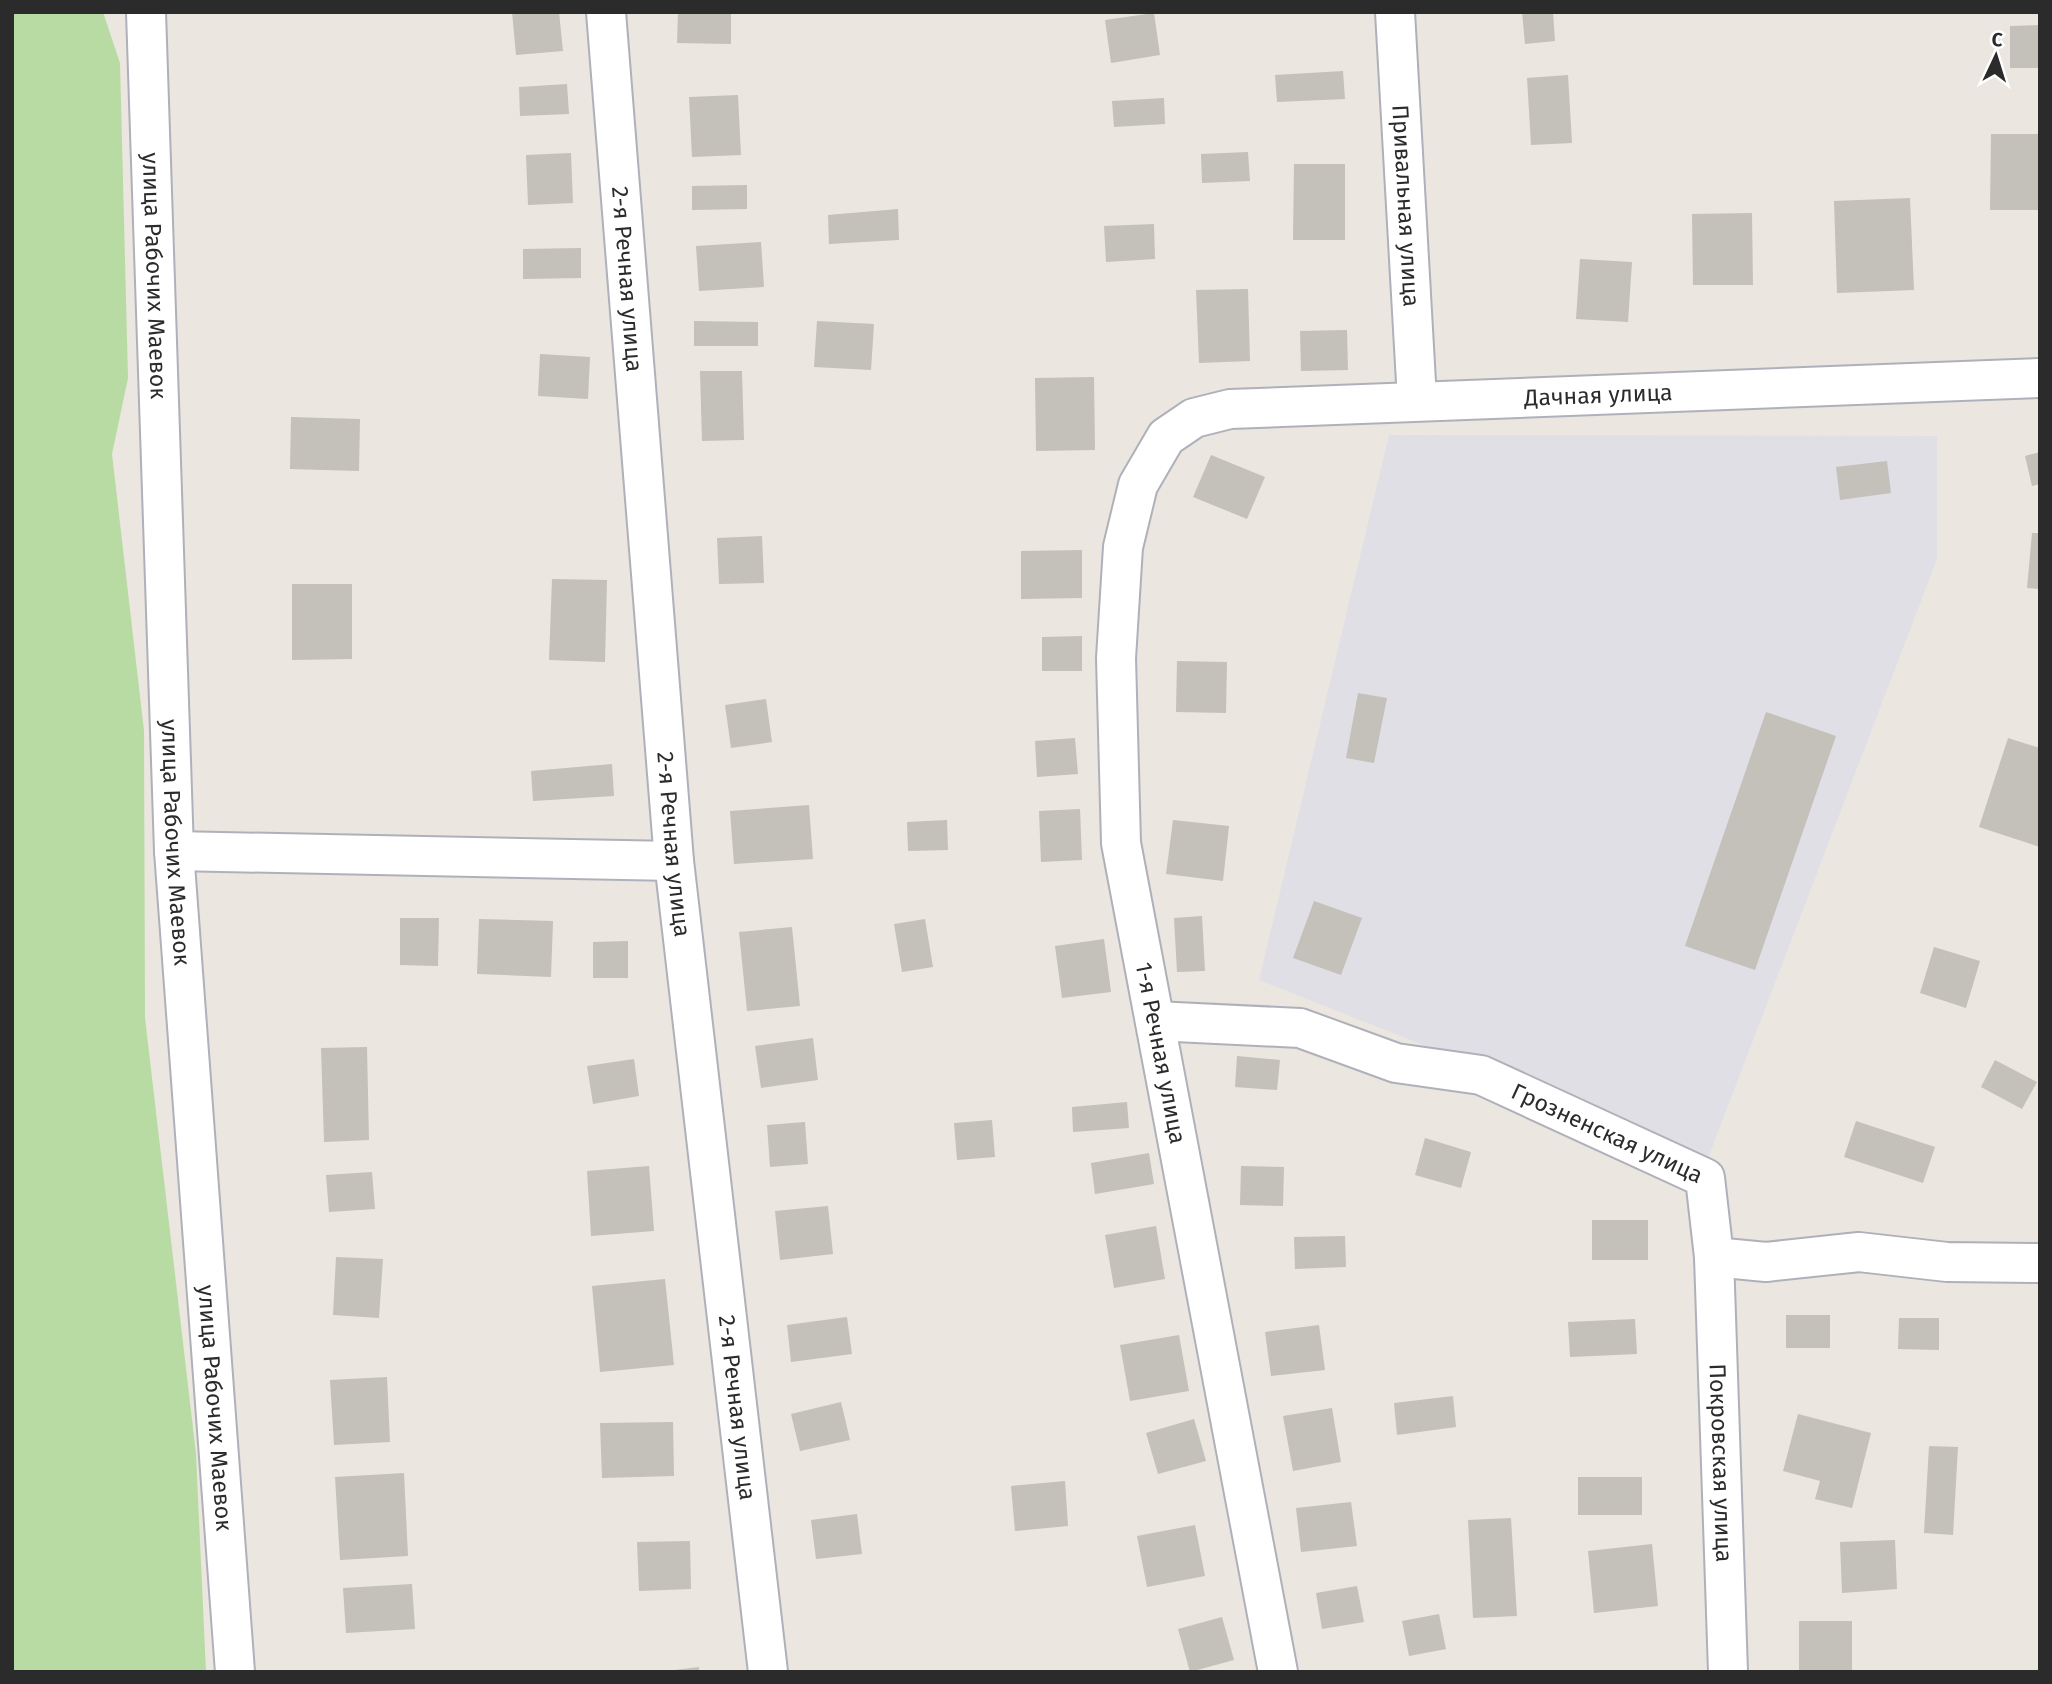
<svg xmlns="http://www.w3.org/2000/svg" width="2052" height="1684" viewBox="0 0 2052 1684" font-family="'Fira Sans',sans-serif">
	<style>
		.industrial { fill: #e0dfe5 }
		.green { fill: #b7dba2 }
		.building { fill: #c4c0ba }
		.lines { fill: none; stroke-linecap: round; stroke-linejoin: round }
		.minor-casing { stroke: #afb1ba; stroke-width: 42 }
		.minor { stroke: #fff; stroke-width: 38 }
		.labels { text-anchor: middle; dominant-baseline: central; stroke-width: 7; stroke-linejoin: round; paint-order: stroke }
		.street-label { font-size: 23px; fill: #2b2b2b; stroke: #fff }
	</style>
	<rect width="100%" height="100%" fill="#ebe6df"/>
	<!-- industrial -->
	<path class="industrial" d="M1389,435l548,1v123l-229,599 -449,-178z"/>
	<!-- green -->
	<path class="green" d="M12,12h91l17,51 8,315 -16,76 32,277 1,287 51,436 10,218h-194z"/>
	<!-- building -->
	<path class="building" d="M512,12h47l4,39 -47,4z
		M678,12h53v32l-54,-1z
		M1522,12h31l2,29 -30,3z
		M1154,13l6,42 -49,8 -6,-43z
		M2040,25v43h-30v-42z
		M1343,71l2,28 -68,3 -2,-27z
		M1568,75l4,68 -41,2 -4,-67z
		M567,84l2,30 -49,2 -1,-29z
		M738,95l3,60 -49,2 -3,-60z
		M1164,98l1,26 -51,3 -2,-26z
		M1991,134h49v76h-50z
		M1248,152l2,29 -48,2 -1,-29z
		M571,153l2,50 -45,2 -2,-50z
		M1294,164h51v76h-52z
		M747,185v24l-55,1v-24z
		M1910,198l4,92 -77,3 -3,-92z
		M898,209l1,31 -70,4 -1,-29z
		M1752,213l1,72h-60l-1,-71z
		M1154,224l1,35 -49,3 -2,-36z
		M761,242l3,45 -65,4 -3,-45z
		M581,248v30l-58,1v-30z
		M1580,259l52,3 -4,60 -52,-3z
		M1248,289l2,72 -51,2 -3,-73z
		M694,321l64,1v24h-64z
		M817,321l57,3 -3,46 -57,-3z
		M1347,330l1,40 -47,1 -1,-40z
		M540,354l50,3 -2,42 -50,-3z
		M700,371h42l2,69 -42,1z
		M1094,377l1,73 -59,1 -1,-73z
		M291,417l69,2 -1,52 -69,-2z
		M2040,452v32l-8,2 -7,-30z
		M1211,455l54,22 -18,42 -54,-22z
		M1887,461l4,32 -51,7 -4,-33z
		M2032,533h8v56l-13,-1z
		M762,536l2,47 -45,1 -2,-46z
		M1082,550v48l-61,1v-48z
		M552,579l55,1 -2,82 -56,-2z
		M292,584h60v75l-60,1z
		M1082,636v35h-40v-34z
		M1177,661l50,1 -1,51 -50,-1z
		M1358,693l29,5 -13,65 -28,-5z
		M766,699l6,43 -41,6 -6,-43z
		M1766,712l70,24 -81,234 -70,-24z
		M1075,738l3,36 -41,3 -2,-36z
		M2008,738l32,10v99l-61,-20z
		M612,764l2,32 -81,5 -2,-30z
		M809,805l4,54 -79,5 -4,-53z
		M1080,809l2,51 -41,2 -2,-51z
		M947,820l1,30 -40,1 -1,-29z
		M1173,820l56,6 -6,55 -57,-7z
		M1314,901l48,17 -21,57 -48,-17z
		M1202,916l3,55 -28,1 -3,-54z
		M400,918h39l-1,48 -38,-1z
		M479,919l74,2 -2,56 -74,-3z
		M925,919l8,48 -31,5 -8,-48z
		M792,927l8,79 -53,5 -8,-79z
		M1104,939l7,53 -49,6 -7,-52z
		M628,941v37h-35v-36z
		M1934,947l46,14 -14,47 -46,-15z
		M813,1038l5,42 -57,8 -6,-42z
		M367,1047l2,93 -45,2 -3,-94z
		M1237,1056l43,4 -3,30 -42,-3z
		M634,1059l5,37 -46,8 -6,-38z
		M1995,1060l42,22 -15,27 -41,-22z
		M1127,1102l2,26 -56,4 -1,-25z
		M992,1120l3,37 -38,3 -3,-37z
		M1856,1121l79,26 -12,36 -79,-26z
		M805,1122l3,42 -38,3 -3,-42z
		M1425,1138l46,14 -10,36 -46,-13z
		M1149,1153l5,31 -59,10 -4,-31z
		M649,1166l5,65 -63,5 -4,-65z
		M1241,1166l43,1 -1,39 -43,-1z
		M372,1172l3,37 -46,3 -3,-37z
		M828,1206l5,48 -53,6 -5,-49z
		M1592,1220h56v40h-56z
		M1156,1226l9,53 -51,9 -9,-53z
		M1345,1236l1,31 -51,2 -1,-32z
		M336,1257l47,2 -4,59 -46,-3z
		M665,1279l9,86 -74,7 -8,-86z
		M1786,1315h44v33h-44z
		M847,1317l5,37 -61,8 -4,-37z
		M1899,1318h40v32l-41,-1z
		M1635,1319l2,35 -67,3 -2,-35z
		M1319,1325l6,45 -54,6 -6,-44z
		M1179,1335l10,56 -59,10 -10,-56z
		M387,1377l3,65 -56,3 -4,-65z
		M1453,1396l3,31 -59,8 -3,-32z
		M841,1402l9,38 -50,11 -9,-37z
		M1332,1408l9,54 -48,9 -10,-55z
		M1798,1414l73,19 -19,75 -37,-9 5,-18 -37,-10z
		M1194,1419l12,42 -48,13 -12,-41z
		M673,1422l1,54 -72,2 -2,-55z
		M1929,1446l29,1 -5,88 -29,-2z
		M404,1473l4,83 -68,4 -5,-83z
		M1578,1477h64v38h-64z
		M1065,1481l3,45 -53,5 -4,-45z
		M1351,1502l6,44 -56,6 -5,-44z
		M857,1514l5,40 -46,5 -5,-39z
		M1511,1518l6,98 -44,2 -5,-98z
		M1195,1525l10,51 -58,11 -10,-51z
		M1895,1540l2,49 -55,4 -2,-51z
		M690,1541l1,48 -52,2 -2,-49z
		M1652,1544l6,62 -64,7 -6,-62z
		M412,1584l3,45 -69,4 -3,-45z
		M1357,1586l7,36 -42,7 -6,-36z
		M1439,1614l7,35 -37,7 -7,-35z
		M1222,1617l12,43 -44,12 -12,-43z
		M1799,1621h53v51h-53z
		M699,1667v5h-24v-2z"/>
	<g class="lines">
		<!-- minor casing -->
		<g class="minor-casing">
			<g id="minor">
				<path id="s1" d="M146,12l28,839 61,821"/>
				<path id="s2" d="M606,12l68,849 94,811"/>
				<path id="s3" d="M1395,12l22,388"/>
				<path d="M174,851l500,10"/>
				<path id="s4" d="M1155,1021l145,7 96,35 85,12 224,103 9,79 52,5 93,-10 88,10 93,1"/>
				<path id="s5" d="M1714,1257l14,415"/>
				<path id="s6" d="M1278,1672l-157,-829 -5,-185 7,-111 15,-62 28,-48 28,-19 36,-9 810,-31"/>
			</g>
		</g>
		<!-- minor -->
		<use href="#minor" class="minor"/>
	</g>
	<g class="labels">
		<!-- street labels -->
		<g class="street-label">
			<text stroke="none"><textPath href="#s3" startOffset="194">Привальная улица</textPath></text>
			<text stroke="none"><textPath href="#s1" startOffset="264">улица Рабочих Маевок</textPath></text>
			<text stroke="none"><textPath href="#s2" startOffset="268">2-я Речная улица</textPath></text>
			<text stroke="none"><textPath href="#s6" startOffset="1699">Дачная улица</textPath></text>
			<text stroke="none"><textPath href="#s1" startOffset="831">улица Рабочих Маевок</textPath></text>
			<text stroke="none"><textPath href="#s2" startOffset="835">2-я Речная улица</textPath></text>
			<text transform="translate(1161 1053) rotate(79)">1-я Речная улица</text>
			<text stroke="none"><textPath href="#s4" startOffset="472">Грозненская улица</textPath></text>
			<text stroke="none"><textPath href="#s2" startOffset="1402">2-я Речная улица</textPath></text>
			<text stroke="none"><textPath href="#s1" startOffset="1398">улица Рабочих Маевок</textPath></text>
			<text stroke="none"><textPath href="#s5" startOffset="206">Покровская улица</textPath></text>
		</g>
	</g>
	<!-- border -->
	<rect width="2052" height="1684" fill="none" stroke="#2b2b2b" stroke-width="28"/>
	<!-- north arrow -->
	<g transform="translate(1996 56) rotate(4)" stroke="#ffffff" stroke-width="5" paint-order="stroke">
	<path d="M0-5L12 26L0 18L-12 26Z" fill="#2b2b2b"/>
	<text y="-10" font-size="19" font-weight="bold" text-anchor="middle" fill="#2b2b2b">С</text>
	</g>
</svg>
